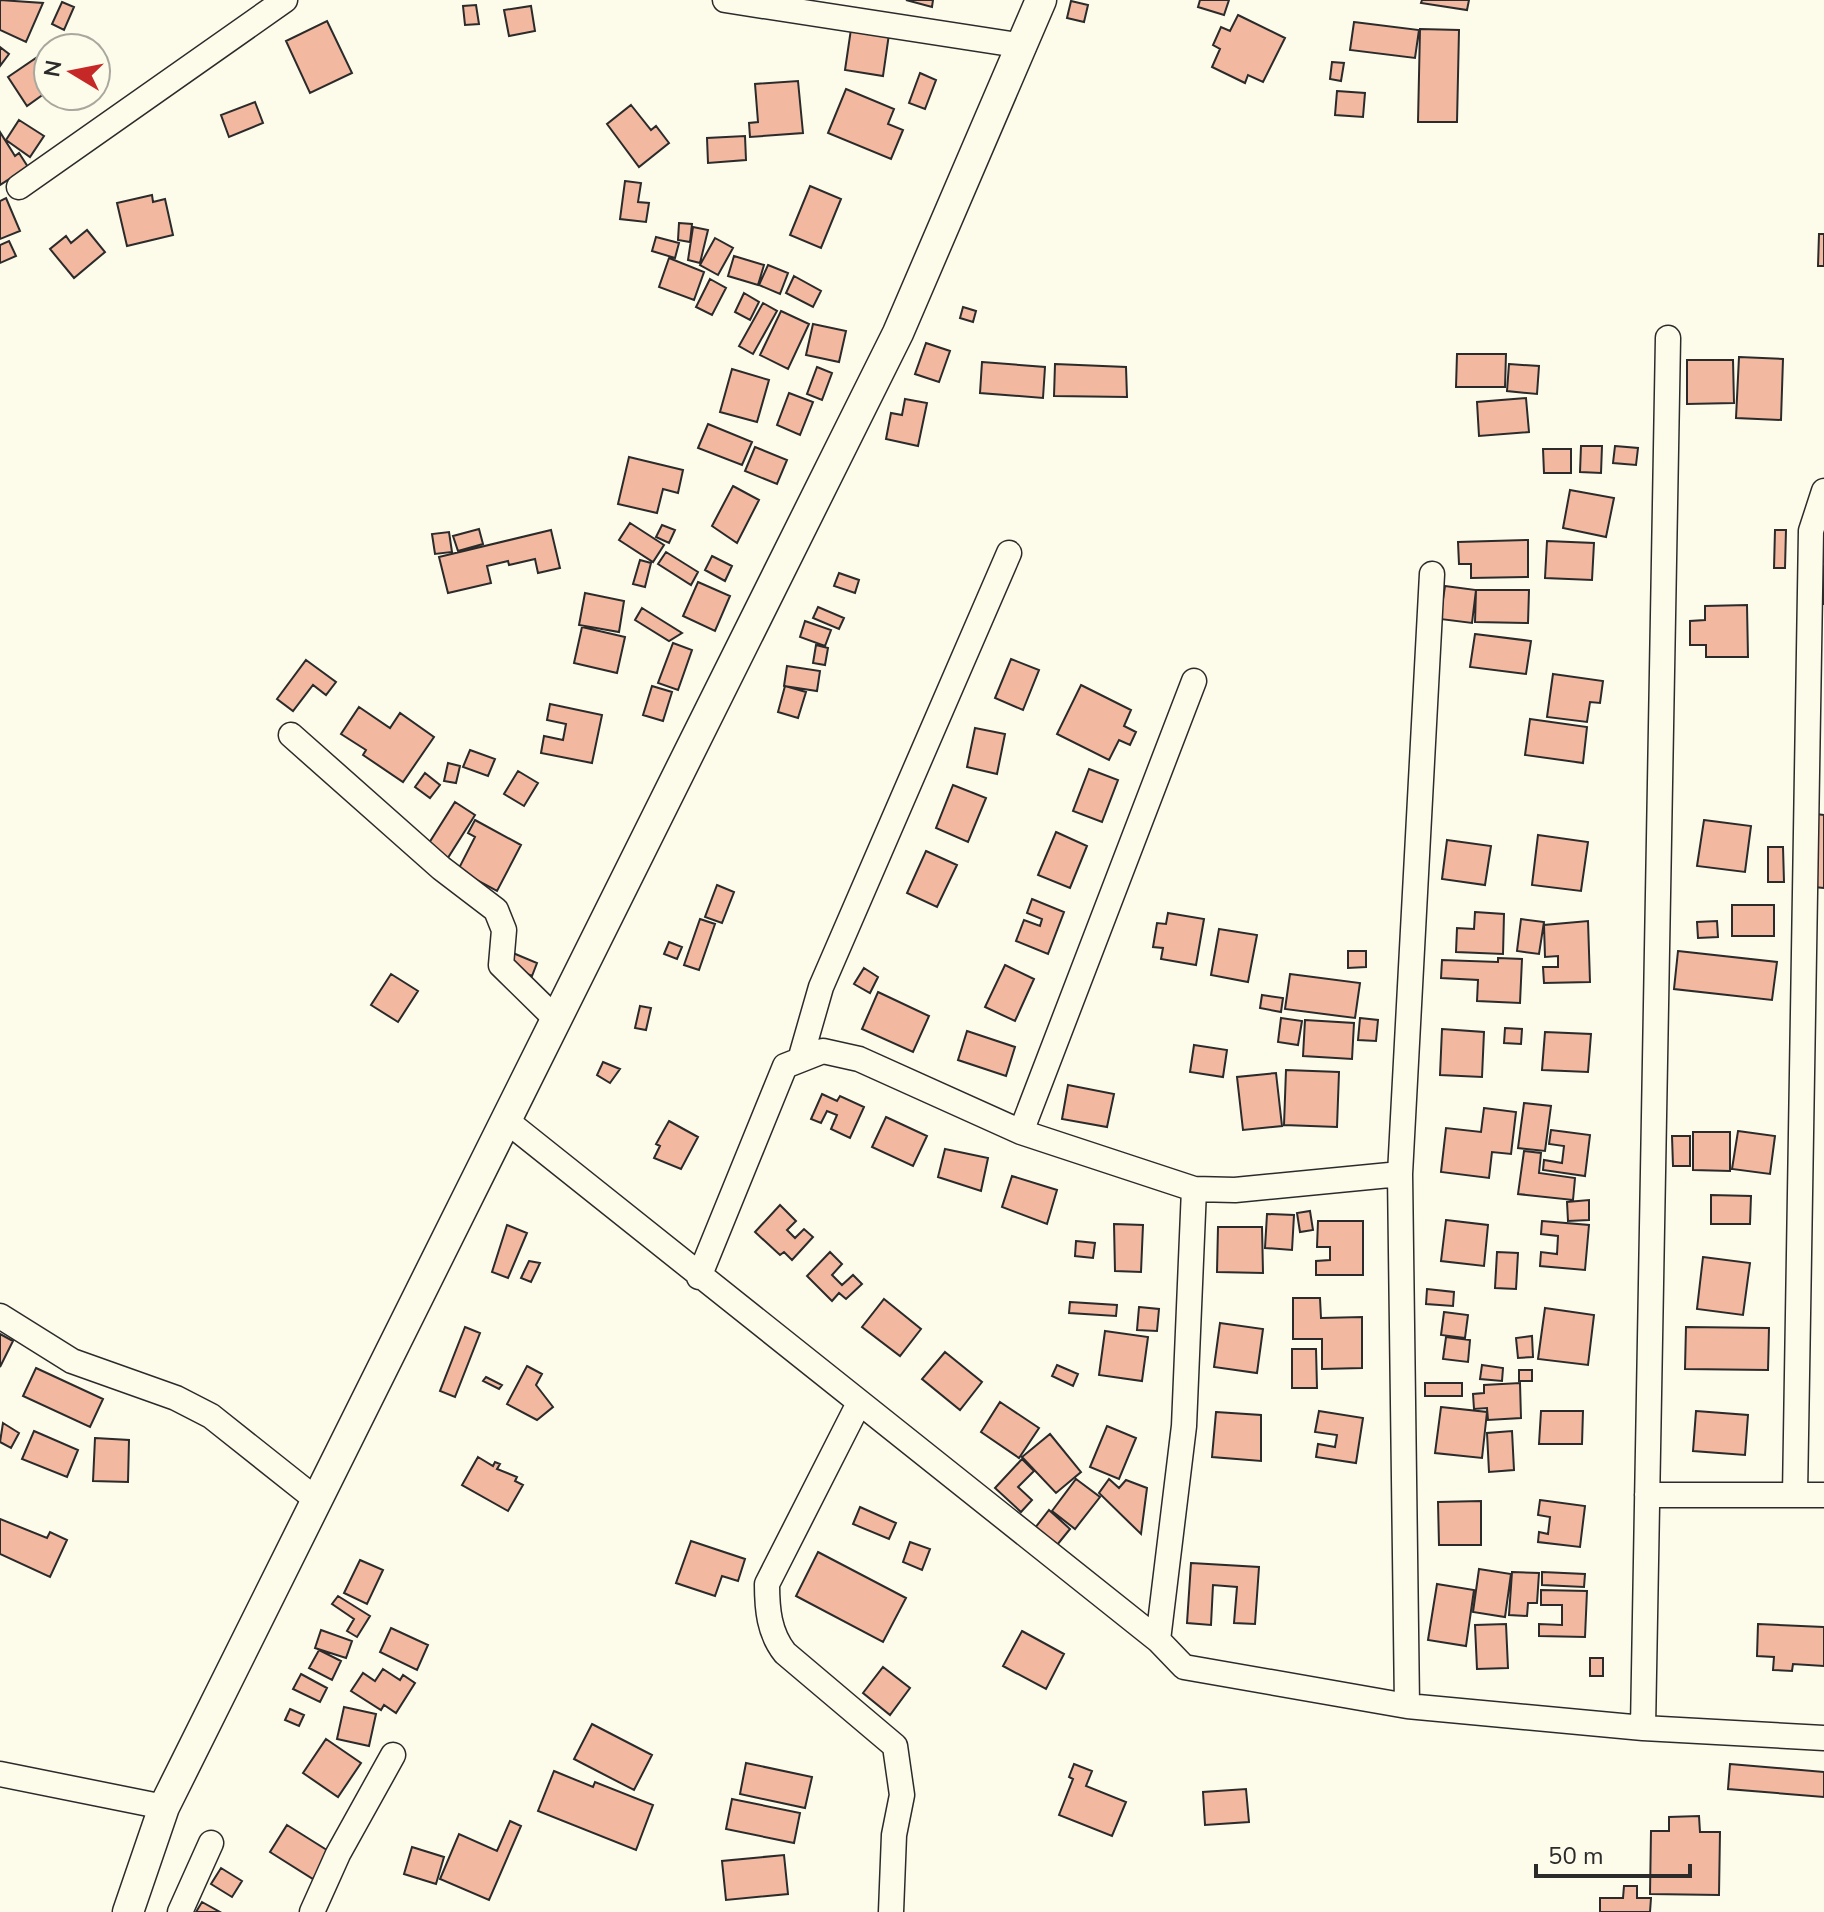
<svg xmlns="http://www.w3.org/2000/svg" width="1824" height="1912" viewBox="0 0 1824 1912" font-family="'Nunito Sans',sans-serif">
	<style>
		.building { fill: #f2b8a0; stroke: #2b2b2b; stroke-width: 2 }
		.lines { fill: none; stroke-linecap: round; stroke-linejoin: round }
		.minor-casing { stroke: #2b2b2b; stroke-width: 27 }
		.major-casing { stroke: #2b2b2b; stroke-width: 33 }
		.minor { stroke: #fdfbea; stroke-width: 24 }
		.major { stroke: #fdfbea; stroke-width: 30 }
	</style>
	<rect width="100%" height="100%" fill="#fdfbea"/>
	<!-- building -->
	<path class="building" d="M0,0l43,3 -17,39 -26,-12z
		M906,0h27l-1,7z
		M1200,0h29l-5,15 -26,-8z
		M1422,0h47l-2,10 -46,-7z
		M1071,1l17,4 -4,17 -17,-4z
		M62,2l12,5 -10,23 -12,-6z
		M476,5l3,19 -14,1 -2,-19z
		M531,6l4,25 -26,5 -5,-26z
		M1238,15l47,23 -22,44 -15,-7 -3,8 -33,-16 8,-18 -7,-4 8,-18 9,4z
		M327,21l25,52 -42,20 -24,-52z
		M1354,22l65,8 -4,28 -65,-8z
		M851,29l38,5 -6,42 -38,-6z
		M1420,29l39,1 -2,92h-39z
		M0,47l9,7 -9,12z
		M36,58l12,19v14l-21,15 -19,-29z
		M1332,62l12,1 -3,18 -11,-2z
		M920,73l16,7 -11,29 -16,-6z
		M798,81l5,52 -53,4 -1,-14 9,-1 -3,-38z
		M846,89l48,20 -6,15 15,6 -12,29 -63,-26z
		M1337,91l28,2 -2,24 -28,-2z
		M255,102l8,21 -34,14 -8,-22z
		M631,105l20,25 5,-4 13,17 -30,24 -32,-43z
		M19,120l25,16 -14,21 -24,-17z
		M0,132l15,24 4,-3 9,14 -28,18z
		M745,136l1,24 -38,3 -1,-25z
		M625,181l16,2 -3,19 11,1 -3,19 -26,-3z
		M810,186l31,13 -20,49 -31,-13z
		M152,195l1,7 12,-3 8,36 -46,11 -10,-43z
		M6,198l14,33 -20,8v-38z
		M679,223l13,1 -2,18 -12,-2z
		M693,227l15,3 -8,33 -12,-3z
		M87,230l18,22 -31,26 -24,-29 16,-13 5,7z
		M1819,234h5v32h-6z
		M656,237l23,6 -4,15 -23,-7z
		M715,238l18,10 -15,27 -18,-10z
		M9,241l7,15 -16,7v-18z
		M734,256l30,9 -6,20 -30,-9z
		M669,258l35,14 -10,28 -35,-13z
		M768,265l20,8 -8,21 -21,-9z
		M794,276l27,15 -8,16 -27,-14z
		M710,279l16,9 -14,27 -16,-8z
		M744,293l15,9 -9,18 -15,-8z
		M763,303l14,8 -24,43 -14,-8z
		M963,307l13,4 -3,11 -13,-4z
		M781,311l28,13 -21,45 -28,-14z
		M813,324l33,7 -7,31 -33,-7z
		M926,343l24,8 -11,31 -24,-8z
		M1457,354h49l-1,33h-49z
		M1739,357l44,2 -2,61 -45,-2z
		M1687,360h46l1,43 -47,1z
		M982,362l63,5 -2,31 -63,-5z
		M1055,364l71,3 1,30 -73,-1z
		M1509,364l30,2 -2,28 -30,-3z
		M817,367l15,6 -10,27 -15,-6z
		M732,369l37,11 -12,42 -37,-10z
		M789,393l24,9 -13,33 -23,-10z
		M1526,398l3,34 -50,4 -2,-34z
		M905,399l22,4 -9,43 -32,-7 5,-26 11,2z
		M708,424l44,18 -10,23 -44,-17z
		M1581,446h21l-1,27 -21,-1z
		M1615,446l23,2 -2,17 -23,-2z
		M755,447l32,13 -10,24 -32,-13z
		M1543,449h28v24h-27z
		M629,457l54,13 -5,23 -15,-4 -6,24 -39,-9z
		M733,486l26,14 -22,43 -25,-17z
		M1570,490l44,8 -8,39 -43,-9z
		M630,523l34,22 -11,17 -34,-22z
		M662,525l13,5 -6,13 -13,-6z
		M479,529l4,15 -25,7 -5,-15z
		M551,530l9,38 -22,5 -3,-14 -26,6 -1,-4 -21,5 4,17 -43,10 -9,-36z
		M1775,530h11l-1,38h-11z
		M449,532l3,20 -17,2 -3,-20z
		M1528,540v37l-57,1v-14h-12l-1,-22z
		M1547,541l47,2 -2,37 -47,-2z
		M666,552l32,20 -7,13 -33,-21z
		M712,556l20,10 -7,15 -20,-11z
		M640,560l11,3 -6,24 -12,-3z
		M1819,566h5v38h-5z
		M839,573l20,7 -4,13 -21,-7z
		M698,582l32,14 -15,35 -32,-15z
		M1445,586l31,4 -4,33 -32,-4z
		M1476,590h53l-1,33 -53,-1z
		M585,593l39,8 -5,31 -40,-7z
		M1747,605l1,52h-42v-12h-16v-24l15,-1v-14z
		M818,607l26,11 -5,11 -26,-11z
		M642,608l40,25 -13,8 -34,-21z
		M805,621l26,9 -6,16 -25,-9z
		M582,627l43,10 -8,36 -43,-10z
		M1475,634l56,7 -5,33 -56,-7z
		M673,643l19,7 -14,40 -20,-7z
		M816,645l12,3 -3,17 -12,-2z
		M1011,659l28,11 -16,40 -28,-12z
		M306,660l30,22 -10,13 -13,-10 -20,26 -16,-12z
		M787,666l33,5 -3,20 -33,-5z
		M1553,674l50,7 -3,22 -10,-1 -3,20 -40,-5z
		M1081,685l50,25 -7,16 12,6 -6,13 -11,-5 -10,20 -52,-26z
		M652,686l20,6 -9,29 -20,-6z
		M785,686l21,6 -8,26 -20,-6z
		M550,704l52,11 -10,48 -51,-10 3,-17 19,4 3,-16 -19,-4z
		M359,707l31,21 10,-15 34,24 -31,45 -40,-27 3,-5 -25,-16z
		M1530,719l57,8 -4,36 -58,-8z
		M975,728l30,6 -8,40 -30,-7z
		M470,750l25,9 -7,17 -25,-9z
		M448,763l12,3 -4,17 -12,-2z
		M1089,769l29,11 -16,42 -29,-11z
		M518,771l20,12 -14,23 -20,-12z
		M425,773l15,12 -10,13 -15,-11z
		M953,785l33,13 -18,44 -32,-14z
		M455,802l20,13 -31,49 -20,-13z
		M1816,814l8,1v73l-10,-1 4,-33 -4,-1z
		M475,820l46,25 -24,46 -39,-21 17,-33 -7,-4z
		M1704,820l47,6 -6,46 -48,-6z
		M1056,832l31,14 -17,42 -32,-13z
		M1538,835l50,7 -7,49 -49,-6z
		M1447,840l44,6 -6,39 -43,-6z
		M1768,847h15l1,35h-16z
		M926,851l31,14 -20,42 -30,-14z
		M717,885l17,7 -12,31 -17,-6z
		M1032,899l32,13 -16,42 -32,-13 8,-21 16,6 2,-7 -15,-6z
		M1732,905h42v31h-42z
		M1475,912l29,2 -1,40 -47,-2 1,-24 17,1z
		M1168,913l36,6 -8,46 -35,-6 2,-11 -10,-1 4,-24 9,1z
		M700,919l15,5 -16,46 -15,-5z
		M1521,919l23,3 -5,32 -22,-3z
		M1588,921l2,61 -46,1 -1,-16h15v-11l-13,1 -1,-32z
		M1717,921l1,16 -20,1 -1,-16z
		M1219,929l38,6 -9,47 -37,-7z
		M669,942l13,5 -5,12 -13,-5z
		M1348,951h18v16l-18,1z
		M1678,951l99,11 -5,38 -98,-11z
		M513,953l24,10 -5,13 -24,-10z
		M1498,958l24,1 -2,44 -43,-2 1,-21 -37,-2 1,-18 56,2z
		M1005,965l29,14 -19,42 -30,-14z
		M864,968l14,9 -8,16 -16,-9z
		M391,974l27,17 -20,31 -27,-17z
		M1290,974l70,9 -5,35 -70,-9z
		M878,992l51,24 -16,36 -51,-23z
		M1262,995l21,3 -2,14 -21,-4z
		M640,1006l11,2 -5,22 -11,-2z
		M1281,1018l21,3 -4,24 -20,-3z
		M1360,1018l18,2 -2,21 -18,-1z
		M1305,1020l49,3 -2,36 -49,-3z
		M1505,1028l17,1 -1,15 -17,-1z
		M1442,1029l42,3 -2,45 -42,-2z
		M967,1031l48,16 -9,29 -48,-16z
		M1545,1032l46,2 -3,38 -46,-2z
		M1194,1045l33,5 -4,27 -33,-5z
		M603,1062l17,7 -10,14 -13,-8z
		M1286,1070l53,2 -2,55 -53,-2z
		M1276,1073l6,53 -39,4 -6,-53z
		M1068,1085l46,9 -7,33 -45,-8z
		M822,1094l15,7 3,-5 24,11 -14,31 -19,-9 6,-14 -10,-4 -6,12 -10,-4z
		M1524,1103l27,3 -6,45 -27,-3z
		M1484,1108l32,4 -5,42 -19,-2 -3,26 -48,-6 5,-44 35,4z
		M886,1117l41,19 -14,30 -41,-19z
		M669,1121l29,16 -17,32 -27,-11 6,-12 -4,-2z
		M1551,1130l39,5 -5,41 -42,-6 1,-10 18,3 2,-17 -15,-2z
		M1738,1131l37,5 -5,38 -38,-5z
		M1693,1132h37v39l-37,-1z
		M1672,1136h18v30h-17z
		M945,1149l43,9 -7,33 -43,-14z
		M1524,1151l17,2 -2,20 36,5 -2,22 -55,-6z
		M1012,1176l45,14 -10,34 -45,-17z
		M1711,1195l40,1 -1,28h-39z
		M1589,1200v20l-21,1 -1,-19z
		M780,1205l16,16 -9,9 8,8 9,-9 9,8 -21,23 -8,-8 -4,3 -25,-23z
		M1310,1211l3,19 -13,2 -3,-19z
		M1267,1214l27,1 -2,35 -27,-2z
		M1446,1220l42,5 -4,41 -43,-5z
		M1318,1221h45v54h-47v-14l14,-1v-13h-13z
		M1542,1221l47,4 -4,45 -45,-4 1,-14 16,2 1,-18 -17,-2z
		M1114,1224l29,1 -2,47 -26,-1z
		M507,1225l20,8 -19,45 -16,-6z
		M1218,1227h44l1,46 -46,-1z
		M1076,1241l19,2 -2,15 -18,-2z
		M830,1252l12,12 -10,11 10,10 11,-10 9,9 -16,15 -7,-6 -7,8 -25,-25z
		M1497,1252l21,1 -2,36 -21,-1z
		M1703,1257l47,6 -7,52 -46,-6z
		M529,1261l11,2 -9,19 -10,-4z
		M1427,1289l27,3 -1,14 -27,-2z
		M1293,1298h27l1,20 41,-1v51l-40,1v-30h-29z
		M884,1299l37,30 -21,27 -38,-29z
		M1070,1302l47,3 -1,11 -47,-3z
		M1139,1307l20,2 -2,22 -20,-1z
		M1545,1308l49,7 -6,50 -50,-6z
		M1444,1312l24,3 -3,23 -24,-3z
		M1220,1323l43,6 -6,44 -43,-6z
		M465,1327l15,6 -25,64 -15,-6z
		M1686,1327l83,1 -1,42 -83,-1z
		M1105,1331l43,6 -6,44 -43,-6z
		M0,1334l13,7 -13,26z
		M1532,1336l1,21 -15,1 -2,-20z
		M1446,1337l24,3 -2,22 -25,-3z
		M1292,1349h24l1,39h-25z
		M945,1352l37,30 -22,28 -38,-31z
		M1057,1365l21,9 -5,12 -21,-10z
		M1482,1365l21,3 -1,13 -22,-2z
		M527,1366l15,8 -6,11 17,22 -16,13 -30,-16z
		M36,1368l67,31 -13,28 -67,-31z
		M1519,1370h13v11h-13z
		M486,1377l16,8 -3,4 -16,-8z
		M1425,1383h37v13h-37z
		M1520,1383l1,35 -33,2 -1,-12 -13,1 -1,-15 11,-1v-8z
		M1000,1402l39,26 -20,30 -38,-26z
		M1441,1407l46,5 -5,46 -47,-5z
		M1319,1411l44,7 -7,45 -40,-6 2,-13 17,3 2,-12 -22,-3z
		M1541,1411h42l-1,33h-43z
		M1696,1411l52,4 -3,40 -52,-4z
		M1216,1412l45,3v46l-49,-4z
		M3,1423l16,10 -8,15 -11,-6z
		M1107,1426l29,12 -17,41 -29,-12z
		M34,1431l44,19 -11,27 -45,-18z
		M1512,1431l2,39 -25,2 -2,-39z
		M1050,1434l31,38 -25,21 -34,-36z
		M95,1438l34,2 -1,42 -35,-1z
		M478,1457l15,9 2,-4 5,2 -3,5 20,8 -2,4 8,4 -15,26 -46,-26z
		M1022,1459l12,12 -16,16 14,13 -11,12 -26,-24z
		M1076,1479l24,18 -25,32 -23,-18z
		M1109,1479l10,9 7,-8 21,8 -6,46 -42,-41z
		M1540,1500l45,6 -5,41 -42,-5 1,-10 9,2 2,-17 -12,-2z
		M1481,1501v44h-42l-1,-43z
		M860,1507l36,16 -7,16 -36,-15z
		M1049,1510l21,19 -13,16 -22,-17z
		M0,1519l47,19 3,-6 17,8 -17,37 -50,-23z
		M691,1541l54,18 -7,22 -16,-5 -7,20 -39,-13z
		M910,1542l20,7 -8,21 -19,-8z
		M818,1552l88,46 -23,44 -87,-46z
		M360,1560l23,10 -16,34 -23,-11z
		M1191,1563l68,4 -4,57 -21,-1 3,-36 -24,-2 -2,40 -24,-2z
		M1479,1569l32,5 -6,43 -32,-5z
		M1512,1572l27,1 -2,30h-9l-1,13 -18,-1z
		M1542,1572l43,2 -1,13 -42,-2z
		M1437,1584l37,6 -8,56 -38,-6z
		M1541,1590l46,1 -2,46 -46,-1v-12l23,1v-20h-21z
		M338,1596l32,20 -13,21 -10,-6 7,-12 -22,-15z
		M1506,1624l2,44 -31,1 -2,-44z
		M1758,1624l66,3v39l-31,-2 -1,7 -19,-1 1,-13 -17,-1z
		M391,1628l37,17 -11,25 -37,-18z
		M321,1630l31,11 -6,17 -31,-10z
		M1022,1631l42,23 -18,35 -43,-23z
		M319,1650l22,11 -9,19 -23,-12z
		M1590,1658h13v18h-13z
		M883,1667l27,21 -20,27 -27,-22z
		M383,1669l17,11 3,-5 12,8 -19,30 -12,-8 -3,5 -30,-19 12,-18 12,8z
		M301,1674l26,14 -7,14 -27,-13z
		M344,1707l32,7 -7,32 -32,-7z
		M290,1709l14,6 -5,11 -14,-6z
		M592,1724l60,31 -18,35 -60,-31z
		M326,1739l35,24 -23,34 -35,-24z
		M746,1763l66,14 -7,31 -65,-14z
		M1074,1764l18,7 -6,15 40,16 -14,34 -53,-21 14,-36 -4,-2z
		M1730,1764l94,8v25l-96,-8z
		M554,1771l39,16 2,-5 58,23 -17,45 -98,-39z
		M1246,1789l3,33 -44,3 -2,-33z
		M732,1799l68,14 -6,30 -68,-14z
		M1699,1816l1,16h20l-1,63 -69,-1 1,-63h18v-14z
		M510,1821l11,5 -32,74 -49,-21 19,-45 38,17z
		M287,1825l43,27 -17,27 -43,-27z
		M412,1847l32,10 -8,27 -32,-10z
		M784,1855l4,39 -62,6 -4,-39z
		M221,1868l21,13 -10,16 -21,-13z
		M1624,1886h13v12h14l-1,14h-50v-14h23z
		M202,1902l18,10h-24z"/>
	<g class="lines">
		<!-- minor casing -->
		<g class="minor-casing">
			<path id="minor" d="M725,0l299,46
				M19,187l266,-187
				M291,735l150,133 55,42 8,20 -3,35 57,56
				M800,1060l21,-73 188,-434
				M508,1122l650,518 26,27 223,39 236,22 181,10
				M1021,1132l173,-451
				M699,1277l86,-211 38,-15 36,8 162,73 173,57 41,1 165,-16
				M0,1316l72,45 104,37 35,18 107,85
				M859,1403l-92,181c0,25 2,49 18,69l110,93 7,49 -8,40 -3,77
				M1647,1495h177
				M1795,1495l16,-964 13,-40
				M1158,1640l26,-214 10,-237
				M1407,1706l-7,-532 32,-600
				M1643,1728l25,-1390
				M0,1774l164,33
				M180,1912l31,-69
				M312,1912l26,-58 55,-99"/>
		</g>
		<!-- major casing -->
		<g class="major-casing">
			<path id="major" d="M128,1912l36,-105 734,-1474 143,-333"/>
		</g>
		<!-- minor -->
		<use href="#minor" class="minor"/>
		<!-- major -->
		<use href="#major" class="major"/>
	</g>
	<!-- north arrow -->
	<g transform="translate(72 72) rotate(280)"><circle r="38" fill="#fdfbea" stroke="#a9a89e" stroke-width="2"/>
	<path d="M0-6L14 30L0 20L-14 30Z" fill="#c62828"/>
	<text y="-12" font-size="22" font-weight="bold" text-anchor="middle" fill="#2b2b2b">N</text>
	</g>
	<!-- scale -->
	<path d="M1536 1864v12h154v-12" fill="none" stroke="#2b2b2b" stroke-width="4"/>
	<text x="1548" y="1864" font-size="24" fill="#2b2b2b" stroke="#fdfbea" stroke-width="6" paint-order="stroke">50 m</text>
</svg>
